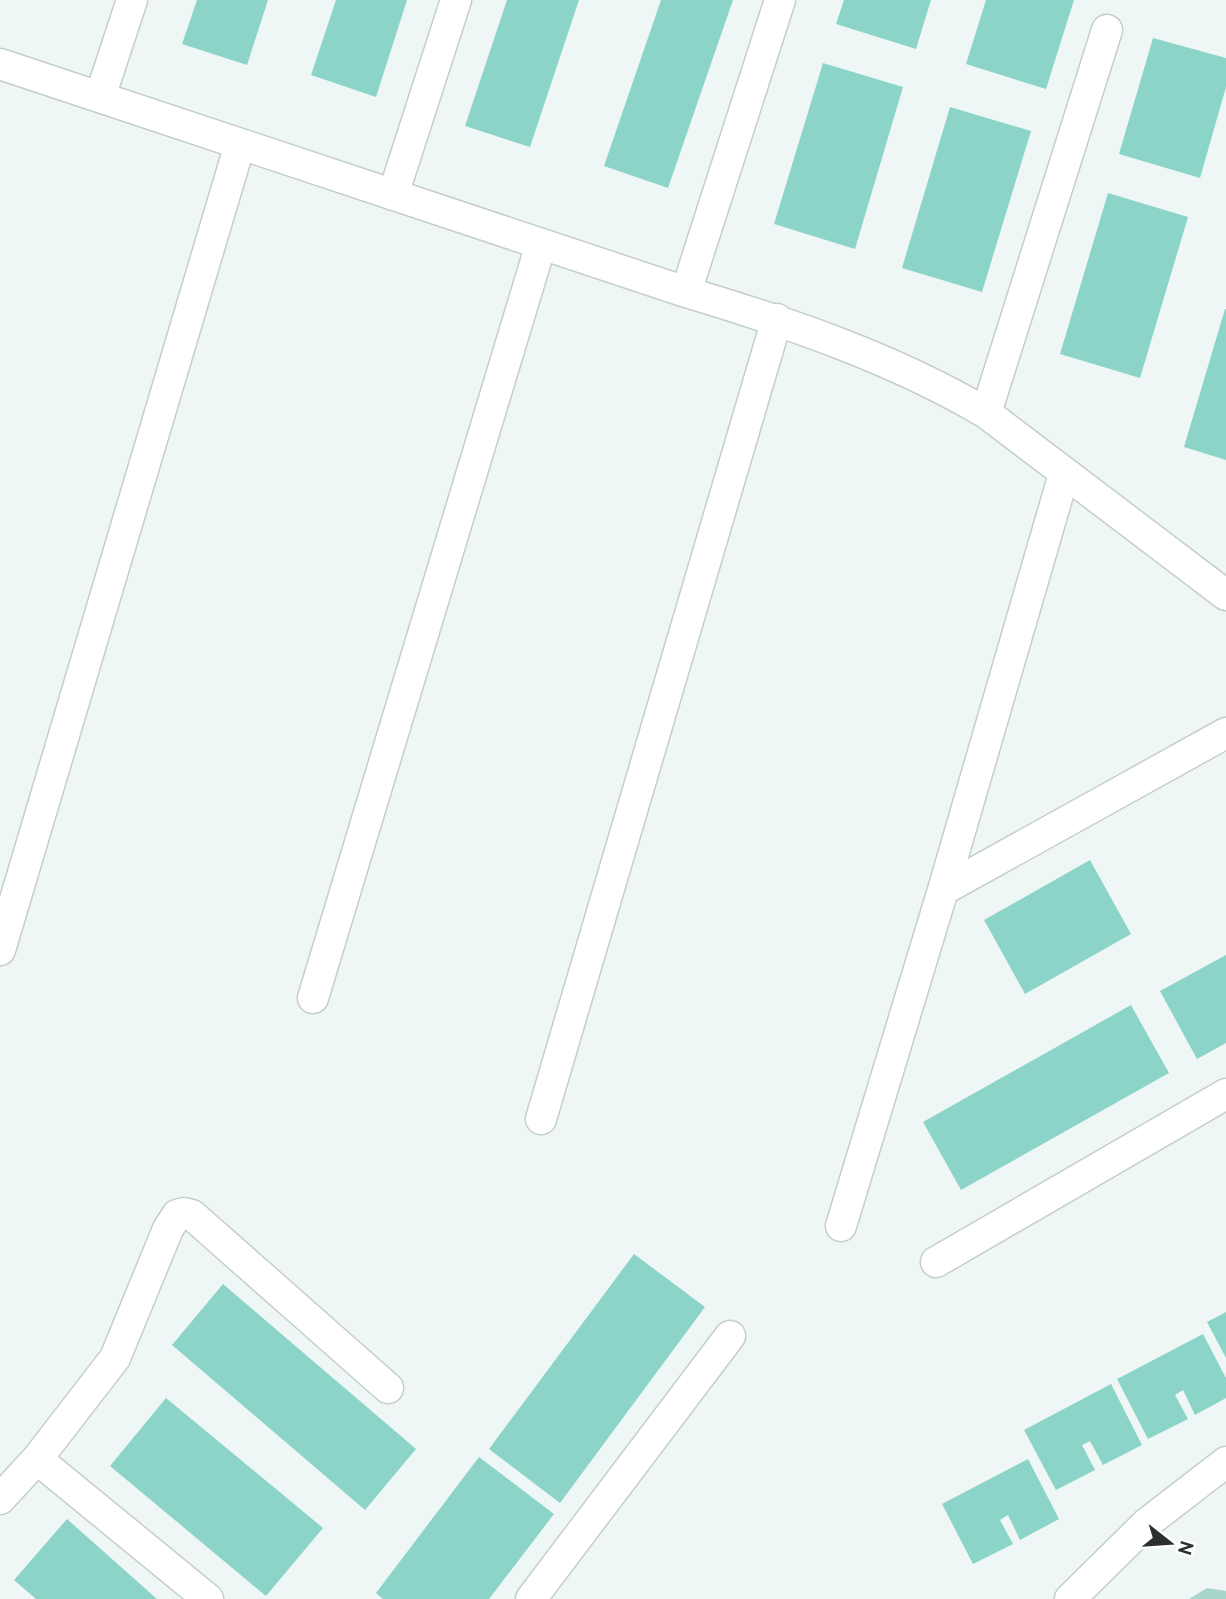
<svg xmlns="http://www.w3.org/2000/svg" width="1226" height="1599" viewBox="0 0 1226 1599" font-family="Overpass,sans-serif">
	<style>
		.green { fill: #a8d5cc }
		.building { fill: #8cd4c7 }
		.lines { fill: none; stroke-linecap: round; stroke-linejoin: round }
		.minor-casing { stroke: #c5cecc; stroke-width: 33 }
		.minor { stroke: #fff; stroke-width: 30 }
	</style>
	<rect width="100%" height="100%" fill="#eef7f5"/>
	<!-- green -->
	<path class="green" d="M1207,1588l19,3v8h-37z"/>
	<!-- building -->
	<path class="building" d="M197,0h71l-21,65 -65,-21z
		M336,0h71l-31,97 -65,-22z
		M507,0h72l-49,147 -65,-21z
		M661,0h72l-65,188 -64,-22z
		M844,0h87l-15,49 -80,-25z
		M986,0h88l-28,89 -80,-25z
		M1153,38l73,20v29l-26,91 -81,-24z
		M823,63l80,24 -48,162 -81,-25z
		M950,107l81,24 -49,161 -80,-24z
		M1108,193l80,24 -48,161 -80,-24z
		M1225,309h1v151l-42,-13z
		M1090,860l41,74 -106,60 -41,-74z
		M1226,955v88l-29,16 -37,-68z
		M1131,1005l38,68 -208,117 -38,-68z
		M634,1254l71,53 -145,196 -71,-54z
		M223,1284l193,165 -51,61 -193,-165z
		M1226,1312v46l-19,-36z
		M1203,1334l23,44v20l-31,17 -12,-25 -8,5 13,24 -40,20 -31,-60z
		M1111,1384l31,61 -39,20 -13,-24 -8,4 13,25 -39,20 -32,-60z
		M166,1398l157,130 -57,68 -156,-130z
		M479,1457l75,57 -65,85h-106l-7,-6z
		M1028,1459l31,60 -39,21 -12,-25 -8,5 13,24 -40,20 -31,-60z
		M67,1519l90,80h-121l-22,-19z"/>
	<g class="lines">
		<!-- minor casing -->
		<g class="minor-casing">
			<path id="minor" d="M0,64l686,228c103,31 207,66 300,121l240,182
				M100,97l32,-97
				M393,195l63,-195
				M686,292l94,-292
				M986,413l121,-383
				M943,890l283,-157
				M0,950l240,-806
				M313,998l228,-754
				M541,1119l236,-800
				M841,1226l102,-336 121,-416
				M936,1262l290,-168
				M37,1459l171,140
				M0,1499l37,-40 78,-101 53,-129 9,-14 7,-2 8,2 196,173
				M531,1599l199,-263
				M1070,1599l77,-76 79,-61"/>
		</g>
		<!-- minor -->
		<use href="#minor" class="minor"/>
	</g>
	<!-- north arrow -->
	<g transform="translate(1170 1543) rotate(107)" stroke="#ffffff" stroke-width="5" paint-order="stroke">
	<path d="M0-5L12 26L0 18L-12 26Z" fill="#2c2f2f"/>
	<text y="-10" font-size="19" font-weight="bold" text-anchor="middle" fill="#2c2f2f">N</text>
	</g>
</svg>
